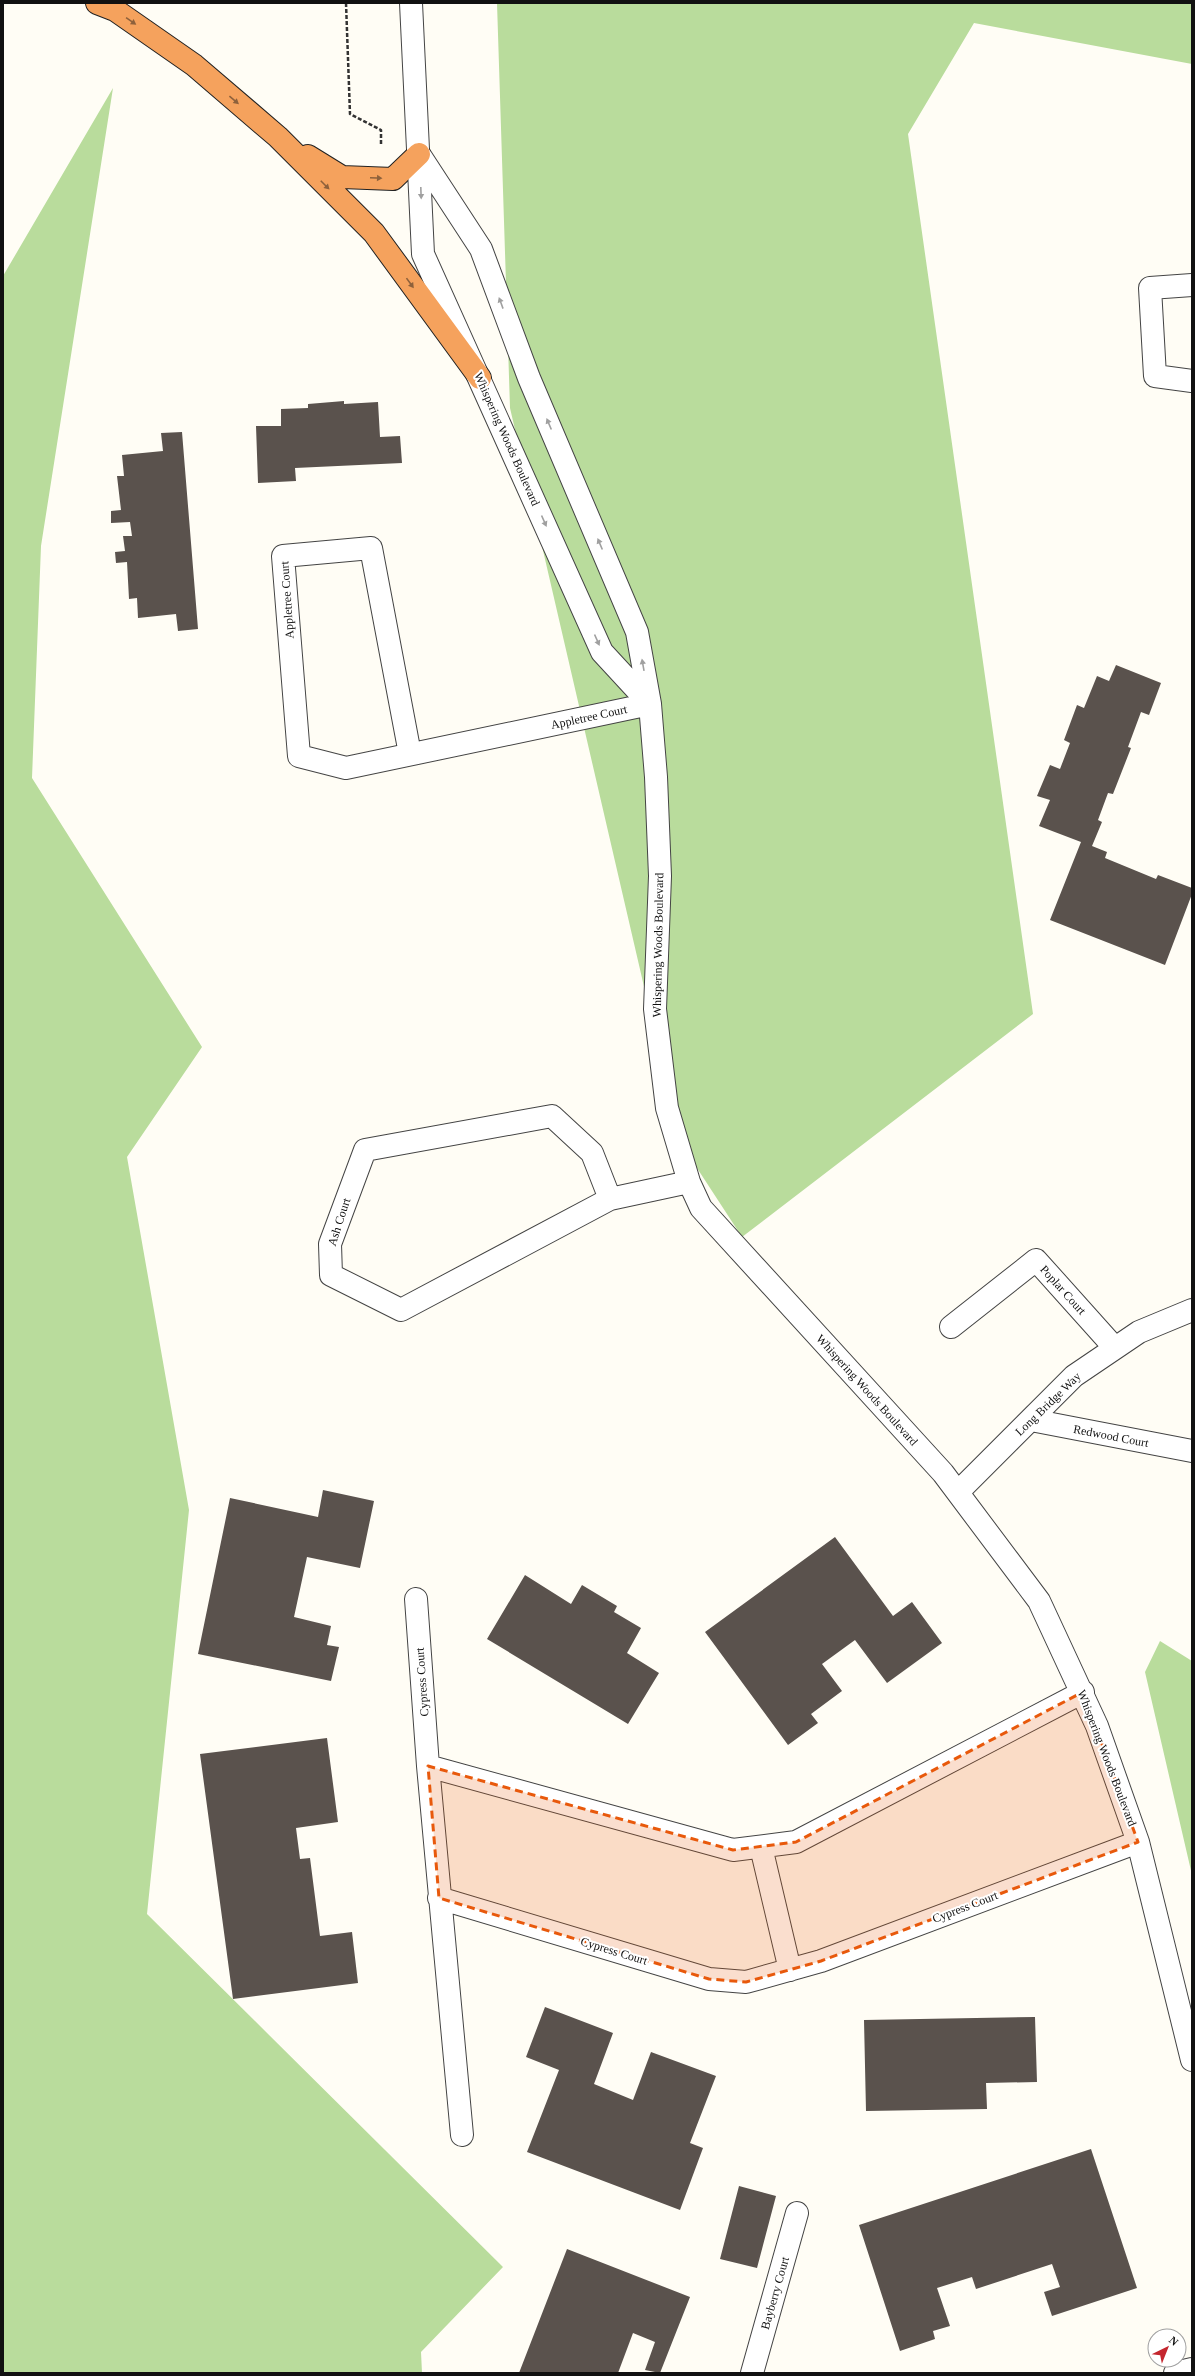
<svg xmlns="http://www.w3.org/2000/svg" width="1195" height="2376" viewBox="0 0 1195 2376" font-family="'Times New Roman',serif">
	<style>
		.forest { fill: #b9dc9c }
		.building { fill: #5a524d }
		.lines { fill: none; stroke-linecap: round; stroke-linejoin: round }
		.street-casing { stroke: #444; stroke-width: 24 }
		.highway-casing { stroke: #222; stroke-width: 24 }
		.path { stroke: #333; stroke-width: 2.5; stroke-dasharray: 4 2; stroke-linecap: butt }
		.street { stroke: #fff; stroke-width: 22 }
		.highway { stroke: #f5a25d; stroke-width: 22 }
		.oneway { fill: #8e613b }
		.oneway2 { fill: #a0a0a0 }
		.marked { fill: #e8590c; fill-opacity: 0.2; stroke: #e8590c; stroke-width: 3; stroke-dasharray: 8 5; stroke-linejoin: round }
		.labels { text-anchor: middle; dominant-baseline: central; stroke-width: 4; stroke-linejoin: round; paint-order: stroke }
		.street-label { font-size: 12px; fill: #111; stroke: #fff }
	</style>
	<rect width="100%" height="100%" fill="#fffdf5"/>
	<!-- forest -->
	<path class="forest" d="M497,3h695v61l-218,-41 -66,111 125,880 -291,223 -62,-95 -170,-734z
		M113,88l-72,458 -9,232 170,269 -75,110 62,353 -42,404 356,353 -82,85 1,21h-419v-2097z
		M1160,1641l32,20v214l-47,-203z"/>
	<!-- building -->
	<path class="building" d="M344,401v3l34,-2 2,35 20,-1 2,27 -107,5 1,13 -38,2 -2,-57h25v-17l27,-1v-4z
		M182,432l16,197 -20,2 -2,-17 -38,4 -1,-20 -8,1 -2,-37 -11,1 -1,-11 10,-1 -2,-15h9l-2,-14 -19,1v-12l10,-1 -4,-34h7l-2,-21 41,-4 -2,-18z
		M1116,665l45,18 -12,32 -8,-3 -13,35 3,1 -18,46 -5,-1 -10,27 4,2 -10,24 15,6 -2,6 51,21 2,-4 34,13v6l-27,71 -115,-45 31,-78 -42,-16 11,-26 -13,-4 13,-31 10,4 10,-26 -6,-3 13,-35 7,3 13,-32 12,5z
		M323,1490l51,11 -14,67 -53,-11 -13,60 37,9 -4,19 12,2 -8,34 -133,-27 32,-156 88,19z
		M835,1537l58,79 19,-14 30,41 -55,40 -32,-43 -33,24 20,27 -31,23 7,9 -30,22 -83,-113z
		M525,1575l46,29 11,-19 35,21 -3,6 27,16 -14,25 32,20 -31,51 -141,-85z
		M327,1738l11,84 -42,6 4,31 10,-1 10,78 32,-4 6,51 -125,16 -33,-245z
		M545,2007l68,26 -19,51 39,16 18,-48 65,24 -26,67 13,5 -23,62 -153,-58 32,-82 -33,-13z
		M1035,2017l2,65 -51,1 1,26 -121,2 -2,-91z
		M1091,2149l46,139 -85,28 -8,-24 16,-5 -8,-23 -76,25 -4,-12 -35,11 13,38 -17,5 2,8 -35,12 -41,-126z
		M739,2186l37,10 -19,72 -37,-9z
		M567,2249l123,48 -30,76 -15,-3 10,-28 -22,-9 -15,40h-99z"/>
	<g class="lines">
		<!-- street casing -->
		<g class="street-casing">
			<path id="street" d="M411,3l12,251 179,398 48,52
				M419,154l62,95 48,129 108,254 13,72 6,73 4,99 -5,133 12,99 22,74 12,26 242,265 96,128 58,125 41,116 54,218
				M1192,285l-42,3 5,88 37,5
				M410,754l-39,-206 -88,8 16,200 47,12 304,-64
				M610,1199l-209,111 -70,-35 -1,-31 35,-94 187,-34 40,37 18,46 79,-17
				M951,1327l85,-67 78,87
				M1031,1420l161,31
				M958,1492l116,-116 65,-44 53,-22
				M416,1599l12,167 34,369
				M428,1766l305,84 63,-8 287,-150
				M761,1847l29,123
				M439,1898l270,81 37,3 75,-21 317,-119
				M752,2373l45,-160
				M1175,2373l17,-4"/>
		</g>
		<!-- highway casing -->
		<g class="highway-casing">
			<path id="highway" d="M97,3l18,7 79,55 84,72 96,96 106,145
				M308,156l34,21 51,2 26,-25"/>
		</g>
		<!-- path -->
		<path class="path" d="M346,3l4,111 31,16v16"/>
		<!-- street -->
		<use href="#street" class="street"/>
		<!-- highway -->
		<use href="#highway" class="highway"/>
	</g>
	<!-- one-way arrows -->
	<defs><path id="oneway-solid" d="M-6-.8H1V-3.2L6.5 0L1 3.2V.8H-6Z"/></defs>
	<g class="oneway">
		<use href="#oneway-solid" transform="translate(131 21) rotate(35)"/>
		<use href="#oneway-solid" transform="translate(234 100) rotate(40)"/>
		<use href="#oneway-solid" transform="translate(376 178) rotate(3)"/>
		<use href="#oneway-solid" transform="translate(325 185) rotate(45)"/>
		<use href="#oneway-solid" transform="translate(410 283) rotate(54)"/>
	</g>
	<g class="oneway2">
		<use href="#oneway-solid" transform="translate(421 193) rotate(88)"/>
		<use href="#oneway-solid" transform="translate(501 303) rotate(-110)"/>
		<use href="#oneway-solid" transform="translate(549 424) rotate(-113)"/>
		<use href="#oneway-solid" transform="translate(544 521) rotate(66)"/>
		<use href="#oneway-solid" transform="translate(600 544) rotate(-113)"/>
		<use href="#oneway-solid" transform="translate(597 640) rotate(66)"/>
		<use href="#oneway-solid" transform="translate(643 665) rotate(-100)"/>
	</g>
	<!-- marked area -->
	<path class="marked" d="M1083,1692l55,150 -317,119 -75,21 -37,-3 -270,-81 -11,-132 305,84 63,-8z"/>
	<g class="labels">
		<!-- street labels -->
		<g class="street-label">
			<text transform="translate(507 439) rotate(66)">Whispering Woods Boulevard</text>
			<text transform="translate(287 600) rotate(-94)">Appletree Court</text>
			<text transform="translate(589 717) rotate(-12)">Appletree Court</text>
			<text transform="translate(658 945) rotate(-89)">Whispering Woods Boulevard</text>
			<text transform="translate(339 1222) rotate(-72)">Ash Court</text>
			<text transform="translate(1063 1290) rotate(48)">Poplar Court</text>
			<text transform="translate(867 1390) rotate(48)">Whispering Woods Boulevard</text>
			<text transform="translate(1048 1404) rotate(-44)">Long Bridge Way</text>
			<text transform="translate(1111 1436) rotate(11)">Redwood Court</text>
			<text transform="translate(422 1682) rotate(-94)">Cypress Court</text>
			<text transform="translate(1107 1758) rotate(69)">Whispering Woods Boulevard</text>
			<text transform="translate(965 1907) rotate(-21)">Cypress Court</text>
			<text transform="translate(614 1951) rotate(17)">Cypress Court</text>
			<text transform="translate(775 2293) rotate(-74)">Bayberry Court</text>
		</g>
	</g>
	<!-- border -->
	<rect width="1195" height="2376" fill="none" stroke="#111111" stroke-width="8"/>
	<!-- north arrow -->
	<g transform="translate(1167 2348) rotate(43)"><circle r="19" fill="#ffffff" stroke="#a0a0a0"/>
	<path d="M0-3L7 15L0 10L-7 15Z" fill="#c4262e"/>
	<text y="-6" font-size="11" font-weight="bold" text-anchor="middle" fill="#111111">N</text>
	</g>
</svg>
